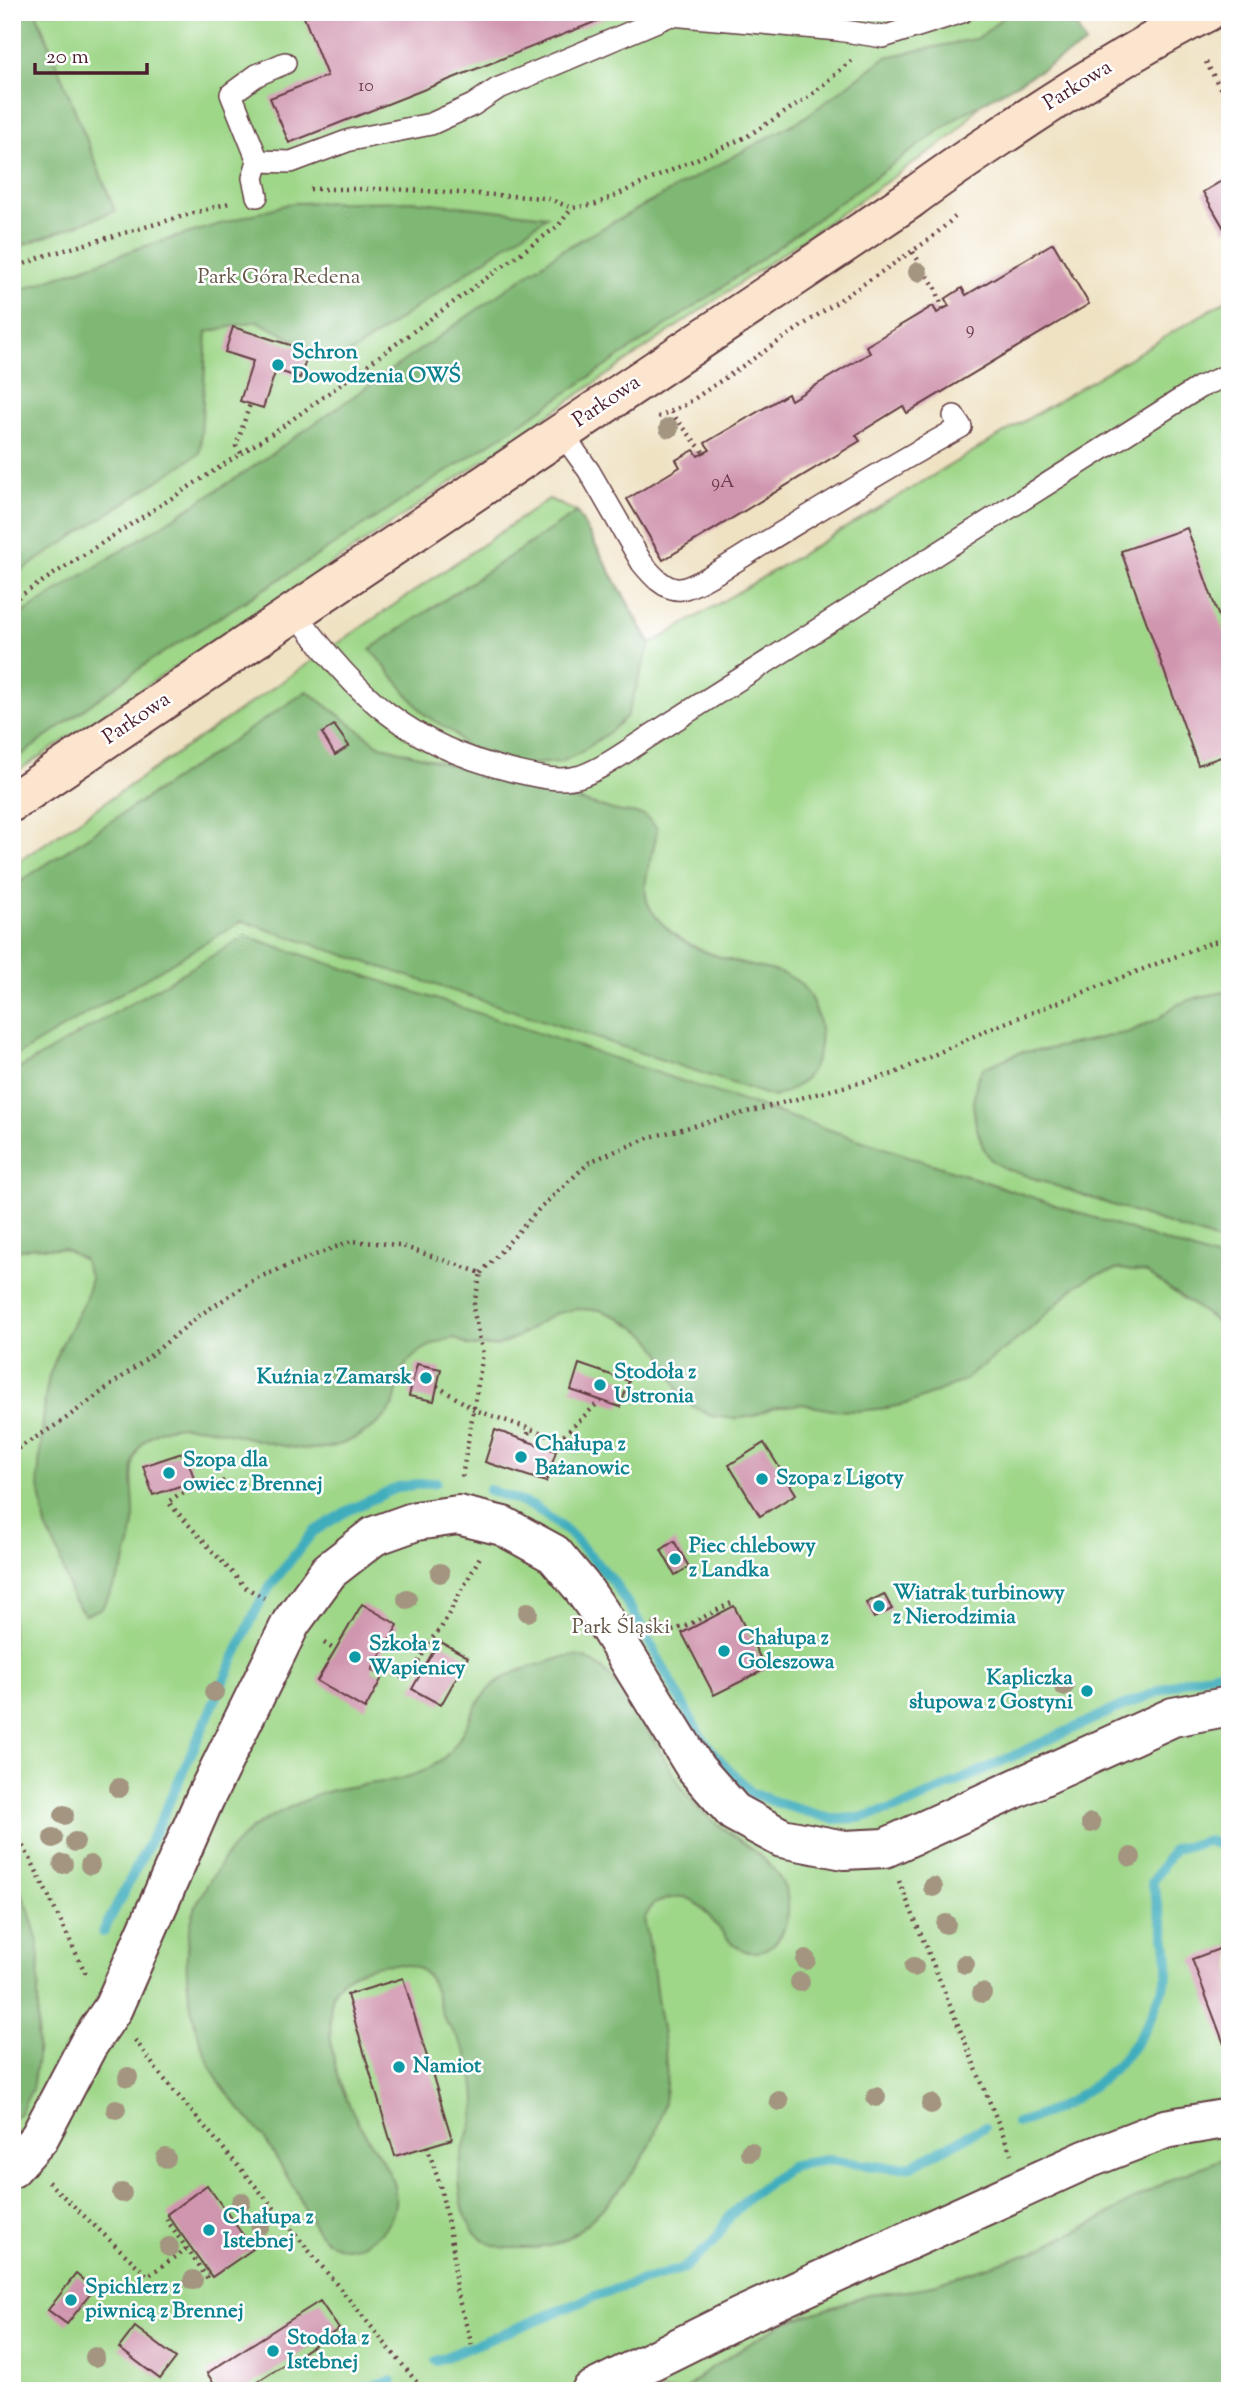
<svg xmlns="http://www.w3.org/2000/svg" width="1242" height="2403" viewBox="0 0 1242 2403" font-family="'Sorts Mill Goudy',serif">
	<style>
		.green { fill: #9fd789; stroke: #747b5a; stroke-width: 2 }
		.forest { fill: #7fb875; stroke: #646c50; stroke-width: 2 }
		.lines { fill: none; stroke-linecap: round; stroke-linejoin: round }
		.stream { stroke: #3fadbd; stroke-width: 10 }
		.building { fill: #d095af }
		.lane-casing { stroke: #633c42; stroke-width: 24 }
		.street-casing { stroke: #633c42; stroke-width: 42 }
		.secondary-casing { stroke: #633c42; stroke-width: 42 }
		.path { stroke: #633c42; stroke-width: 4.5; stroke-dasharray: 2 5; stroke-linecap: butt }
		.lane { stroke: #fff; stroke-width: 21 }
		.street { stroke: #fff; stroke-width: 38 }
		.secondary { stroke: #fce5cf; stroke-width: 38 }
		.tree { fill: #a3957f }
		.culture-dot { fill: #0f9aa8; stroke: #fff; stroke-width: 2.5 }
		.labels { text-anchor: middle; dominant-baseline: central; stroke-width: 5; stroke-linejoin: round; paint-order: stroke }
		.number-label { font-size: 18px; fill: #6c3c4c }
		.street-label { font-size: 21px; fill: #4a1f2b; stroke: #fff }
		.park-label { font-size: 21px; fill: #645647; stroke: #fff }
		.culture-label { font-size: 21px; font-weight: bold; fill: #0d838f; stroke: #fff; text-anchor: start }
	</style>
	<rect width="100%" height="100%" fill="#fff"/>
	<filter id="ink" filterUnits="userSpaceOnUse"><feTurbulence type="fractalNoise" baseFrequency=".0143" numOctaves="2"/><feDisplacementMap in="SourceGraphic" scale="14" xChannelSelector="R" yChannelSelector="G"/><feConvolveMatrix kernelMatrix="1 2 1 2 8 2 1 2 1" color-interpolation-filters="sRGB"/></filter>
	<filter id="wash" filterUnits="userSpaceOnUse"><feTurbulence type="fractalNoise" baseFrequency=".00686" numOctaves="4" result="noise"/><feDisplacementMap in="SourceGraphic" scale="28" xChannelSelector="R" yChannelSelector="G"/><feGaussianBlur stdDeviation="1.57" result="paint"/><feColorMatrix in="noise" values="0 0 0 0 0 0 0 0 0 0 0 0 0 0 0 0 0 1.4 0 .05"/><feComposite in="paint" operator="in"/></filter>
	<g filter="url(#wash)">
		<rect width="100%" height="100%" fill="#efe2c3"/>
		<!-- green -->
		<path class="green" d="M12,12h1047l-105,123 -579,400 -363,240z
			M1230,298v2093h-1218v-1525l537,-367 28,13 74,132z"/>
		<!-- forest -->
		<path class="forest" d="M12,12h24l79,199 -103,38z
			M1034,12l43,15 9,17 -125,71 -244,176 -197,133 -205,133 -165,104 -138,101v-142l235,-149 315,-221 242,-132 82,-61 93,-19 29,-25z
			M414,201l134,15 -210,146 -81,-41 -50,11 -7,121 -188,124v-284l127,-45 152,-45z
			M577,512l73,132 -23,72 -16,15 -31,22 -19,9 -41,3 -55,-18 -11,-14 -29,-18 -55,-66z
			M307,691l72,54 238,66 27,4 13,13c-1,27 -22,58 -5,83 22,33 62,46 100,55 14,3 33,6 45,15 18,14 27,48 22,69 -5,26 -20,38 -45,47l-532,-176 -230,137v-171z
			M246,936l984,327v68l-83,-58 -28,-4 -26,7 -17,10 -49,46 -64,49 -53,22 -23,5 -30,3 -25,-1 -31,-6 -29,4 -19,8 -18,3 -24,-3 -19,-10 -13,-15 -18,-38 -13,-17 -28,-18 -20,-8 -24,-1 -22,5 -37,23 -20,9h-28l-15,-8c-21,4 -46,16 -54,38 -3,10 -3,22 -8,31 -9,16 -26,25 -41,33 -49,25 -106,-10 -157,-13 -9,-1 -23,-1 -32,3 -43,17 -26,58 -28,93 -1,10 -4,22 -7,32 -4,18 -16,36 -25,53l-17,7 -13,-17 -13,-43 -13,-28 -8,-48 7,-80 4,-23 12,-30 24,-46 6,-22 -8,-19 -19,-10 -30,-2 -22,5v-179z
			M1230,991v254l-224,-76 -15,-9 -8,-13 -7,-21 -3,-22 4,-25 6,-11 38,-16 22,-2 86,-18 29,-13 18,-14 23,-8z
			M564,1657c5,0 11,-1 16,0 43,8 85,114 115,148 30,33 104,58 92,113 -2,10 -6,21 -15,27 -42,30 -57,-42 -88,-48 -10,-2 -21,4 -31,7l-9,15c6,26 10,52 13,79 8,53 18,86 -3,138 -14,34 -66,97 -101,109 -11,4 -27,3 -39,3 -17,1 -34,-7 -43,-21 -11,-18 -14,-49 -10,-69 4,-20 15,-37 15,-58 -1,-23 -7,-47 -21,-66 -6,-9 -7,-7 -11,-16 -9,-19 -7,-42 -29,-51 -16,-6 -43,-2 -59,5 -23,10 -26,25 -26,49 0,42 13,77 35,113 9,14 20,28 26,43 8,19 5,41 -10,55 -9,8 -24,16 -36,16 -4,0 -15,-5 -18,-7 -16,-13 -22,-34 -32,-51 -10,-17 -20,-35 -31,-52 -16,-22 -36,-39 -49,-63 -25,-48 -38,-113 -20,-166 4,-12 12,-24 19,-35 10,-17 22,-33 39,-46 18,-13 41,-23 62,-32 37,-15 80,-9 116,-29 34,-19 34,-54 59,-79 18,-18 51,-23 74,-31z
			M12,1872l16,35 11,38 -2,114 -5,30 -12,24 -8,7z
			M1230,2156v235h-546l21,-19 76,-48 88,-29 46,-5 118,-38 66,-32 34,-20 41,-22z"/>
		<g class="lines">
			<!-- stream -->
			<path class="stream" d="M489,1490l46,17 35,27 43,47 23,36 63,117 19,24 33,35 33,12 48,14 27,-1 48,-13 208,-96 69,-28 42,-11
				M103,1932l57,-110 97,-214 13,-22 43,-54 34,-21 51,-24 38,-5
				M1017,2123c63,-17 121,-63 142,-126 3,-8 8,-17 9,-25 1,-30 -9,-62 -16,-90l22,-33 34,-8 22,7
				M436,2361l164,-67 84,-26 29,-25 17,-27 20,-20 43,-31 34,-5 63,8 21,-2 73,-39
				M355,2391l37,-10"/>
		</g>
		<g id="blocks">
			<!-- building -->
			<path class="building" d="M317,12h303l-331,131 -19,-45 57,-22 -23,-59z
				M1230,176v51l-5,3 -22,-38z
				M1053,243l36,61 -182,109 -4,-7 -47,29 4,6 -197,119 -36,-61 53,-32 -4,-7 18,-10 4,6 12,-6 -5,-7 83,-49 3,6 32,-19 47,-28 -4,-7 67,-40 4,7 6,-4 6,-3 -4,-7 17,-11 4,7z
				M233,327l76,24 -9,27 -24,-8 -13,38 -23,-7 13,-40 -28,-9z
				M1187,528l43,120v106l-32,11 -77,-214z
				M334,725l15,21 -14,9 -13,-22z
				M417,1364l24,5 -7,32 -25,-5z
				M579,1364l50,17 -9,26 -49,-17z
				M495,1430l61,21 -10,31 -61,-20z
				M764,1443l32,51 -36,22 -31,-51z
				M185,1452l10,29 -42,14 -10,-29z
				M674,1541l15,26 -14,8 -14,-25z
				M884,1594l8,15 -18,9 -8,-15z
				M362,1604l36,21 -26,45 11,6 -18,33 -48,-28z
				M734,1606l32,63 -52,26 -32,-62z
				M439,1641l29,16 -27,48 -29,-16z
				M1230,1945v97l-6,2 -32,-85z
				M403,1978l49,161 -57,17 -48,-161z
				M207,2185l46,64 -41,28 -45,-63z
				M76,2274l18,15 -27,35 -19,-14z
				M320,2301l19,28 -96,62h-24l-12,-18z
				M135,2327l41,31 -16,21 -41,-31z"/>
		</g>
	</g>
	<g filter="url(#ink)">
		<use href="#blocks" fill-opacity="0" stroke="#633c42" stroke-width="2"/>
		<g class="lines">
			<!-- lane casing -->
			<g class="lane-casing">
				<path id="lane" d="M285,63l-28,12 -26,19 27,67 33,1 59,-22 81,-16 42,-19 24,-16 174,-74 167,15 45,7 79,-25
					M257,196l-4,-18 5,-17
					M561,432l28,39 53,92c9,11 23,28 39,26 16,-2 64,-34 80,-44 66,-40 132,-81 200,-118l-7,-11
					M296,613c61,84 114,133 217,158 22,5 46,12 68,5 23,-8 49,-27 69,-40l550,-349 30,-13"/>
			</g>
			<!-- street casing -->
			<g class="street-casing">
				<path id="street" d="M12,2168l27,-30 49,-93 25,-37 92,-210 86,-175 38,-52 45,-35 42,-15 42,-6 45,11 51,28 27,32 19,27 96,156 38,43 48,26 62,12 41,-2 288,-131 57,-11
					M591,2391l149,-74 345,-157 80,-31 65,-11"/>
			</g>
			<!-- secondary casing -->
			<g class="secondary-casing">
				<path id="secondary" d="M12,802l897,-602c38,-29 79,-55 119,-82 58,-38 117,-75 179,-106"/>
			</g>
			<!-- path -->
			<path class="path" d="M1206,62l24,44
				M310,189h82l154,9 26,10 24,-4 150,-67 64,-41 41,-35
				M913,252l23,37 7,20
				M12,269l32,-13 185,-53
				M671,412l33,41
				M658,417l27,-12 245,-166 25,-22
				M241,453l-5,-7 14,-42
				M12,601l270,-174 276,-201 14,-18
				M12,848l10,-7
				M481,1273l58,-64 52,-48 60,-24 242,-63 94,-44 223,-87 20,-5
				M437,1386l38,24 85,29 41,-39
				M527,1441l2,-12
				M12,1452l49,-30 84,-62 55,-45 57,-37 94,-37 48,4 82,28 -8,35 10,46 -21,123
				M224,1481l-46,14 -10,7 77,85 19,11
				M653,1623l19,8 18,-7 41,-21
				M324,1643l11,7
				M417,1664l8,3
				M375,1665l25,12 10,1 19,-36 12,-14 39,-71
				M12,1828l19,32 55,114
				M899,1881l112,273
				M135,2040l24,33 115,135 150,183
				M427,2146l13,39 13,63 3,42 16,55
				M48,2182l100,94 42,-30
				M166,2219l42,60"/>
			<!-- lane -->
			<use href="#lane" class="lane"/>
			<!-- street -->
			<use href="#street" class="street"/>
			<!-- secondary -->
			<use href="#secondary" class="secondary"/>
		</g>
		<!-- trees -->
		<g class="tree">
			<circle cx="918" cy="272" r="10"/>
			<circle cx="669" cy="428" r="10"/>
			<circle cx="440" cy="1573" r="10"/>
			<circle cx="407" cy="1599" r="10"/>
			<circle cx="528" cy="1612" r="10"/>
			<circle cx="1064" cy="1686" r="10"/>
			<circle cx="214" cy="1692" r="10"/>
			<circle cx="119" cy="1788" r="10"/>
			<circle cx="64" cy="1815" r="10"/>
			<circle cx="1091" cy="1823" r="10"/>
			<circle cx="53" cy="1838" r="10"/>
			<circle cx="75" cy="1842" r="10"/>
			<circle cx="1131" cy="1857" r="10"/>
			<circle cx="63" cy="1864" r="10"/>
			<circle cx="90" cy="1865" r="10"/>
			<circle cx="933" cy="1887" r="10"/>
			<circle cx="946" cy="1924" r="10"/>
			<circle cx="806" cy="1960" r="10"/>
			<circle cx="965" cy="1964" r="10"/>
			<circle cx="914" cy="1967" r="10"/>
			<circle cx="800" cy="1982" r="10"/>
			<circle cx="982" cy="1993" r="10"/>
			<circle cx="128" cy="2077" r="10"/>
			<circle cx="876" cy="2097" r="10"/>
			<circle cx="779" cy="2101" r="10"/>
			<circle cx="931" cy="2104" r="10"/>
			<circle cx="116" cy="2109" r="10"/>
			<circle cx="750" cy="2152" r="10"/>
			<circle cx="166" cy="2158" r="10"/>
			<circle cx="122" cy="2193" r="10"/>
			<circle cx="241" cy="2202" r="10"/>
			<circle cx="260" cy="2225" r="10"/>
			<circle cx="169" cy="2247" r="10"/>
			<circle cx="193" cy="2280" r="10"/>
			<circle cx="95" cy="2357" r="10"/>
		</g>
	</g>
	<!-- markers -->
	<g class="culture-dot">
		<circle cx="278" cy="365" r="7"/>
		<circle cx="426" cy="1378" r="7"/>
		<circle cx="600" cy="1385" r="7"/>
		<circle cx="521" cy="1457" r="7"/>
		<circle cx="169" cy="1473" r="7"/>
		<circle cx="762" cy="1479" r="7"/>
		<circle cx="675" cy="1559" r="7"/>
		<circle cx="879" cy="1606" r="7"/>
		<circle cx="724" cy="1651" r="7"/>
		<circle cx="355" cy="1657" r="7"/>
		<circle cx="1087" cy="1691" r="7"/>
		<circle cx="399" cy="2067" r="7"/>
		<circle cx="209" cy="2230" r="7"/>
		<circle cx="71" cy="2300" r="7"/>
		<circle cx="273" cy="2351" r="7"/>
	</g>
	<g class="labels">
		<!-- number labels -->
		<g class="number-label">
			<text x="366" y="87">10</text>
			<text x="970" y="330">9</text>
			<text x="723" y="483">9A</text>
		</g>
		<!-- street labels -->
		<g class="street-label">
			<text transform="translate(1078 86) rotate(-32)">Parkowa</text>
			<text transform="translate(607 402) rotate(-34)">Parkowa</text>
			<text transform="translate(137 719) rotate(-34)">Parkowa</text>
		</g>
		<!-- park labels -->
		<g class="park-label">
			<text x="279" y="278">Park Góra Redena</text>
			<text x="621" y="1628">Park Śląski</text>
		</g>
		<!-- culture labels -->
		<g class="culture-label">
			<text x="292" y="353">Schron<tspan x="292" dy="24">Dowodzenia OWŚ</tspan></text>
			<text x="614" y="1373">Stodoła z<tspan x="614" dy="24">Ustronia</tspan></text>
			<text x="412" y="1378" text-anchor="end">Kuźnia z Zamarsk</text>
			<text x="535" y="1445">Chałupa z<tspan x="535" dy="24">Bażanowic</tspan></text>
			<text x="183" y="1461">Szopa dla<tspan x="183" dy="24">owiec z Brennej</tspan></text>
			<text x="776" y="1479">Szopa z Ligoty</text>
			<text x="689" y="1547">Piec chlebowy<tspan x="689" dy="24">z Landka</tspan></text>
			<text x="893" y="1594">Wiatrak turbinowy<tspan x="893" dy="24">z Nierodzimia</tspan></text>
			<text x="738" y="1639">Chałupa z<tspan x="738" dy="24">Goleszowa</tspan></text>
			<text x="369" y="1645">Szkoła z<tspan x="369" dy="24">Wapienicy</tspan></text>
			<text x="1073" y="1679" text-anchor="end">Kapliczka<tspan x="1073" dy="24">słupowa z Gostyni</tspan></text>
			<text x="413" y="2067">Namiot</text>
			<text x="223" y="2218">Chałupa z<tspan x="223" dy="24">Istebnej</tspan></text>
			<text x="85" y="2288">Spichlerz z<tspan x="85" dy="24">piwnicą z Brennej</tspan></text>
			<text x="287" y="2339">Stodoła z<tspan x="287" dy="24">Istebnej</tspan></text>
		</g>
	</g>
	<!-- margin -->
	<rect width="1242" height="2403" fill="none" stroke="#fff" stroke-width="42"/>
	<!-- scale -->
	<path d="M35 63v10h112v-10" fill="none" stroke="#4a1f2b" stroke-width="3.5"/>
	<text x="46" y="63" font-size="21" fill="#4a1f2b" stroke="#ffffff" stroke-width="5" paint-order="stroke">20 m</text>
</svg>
